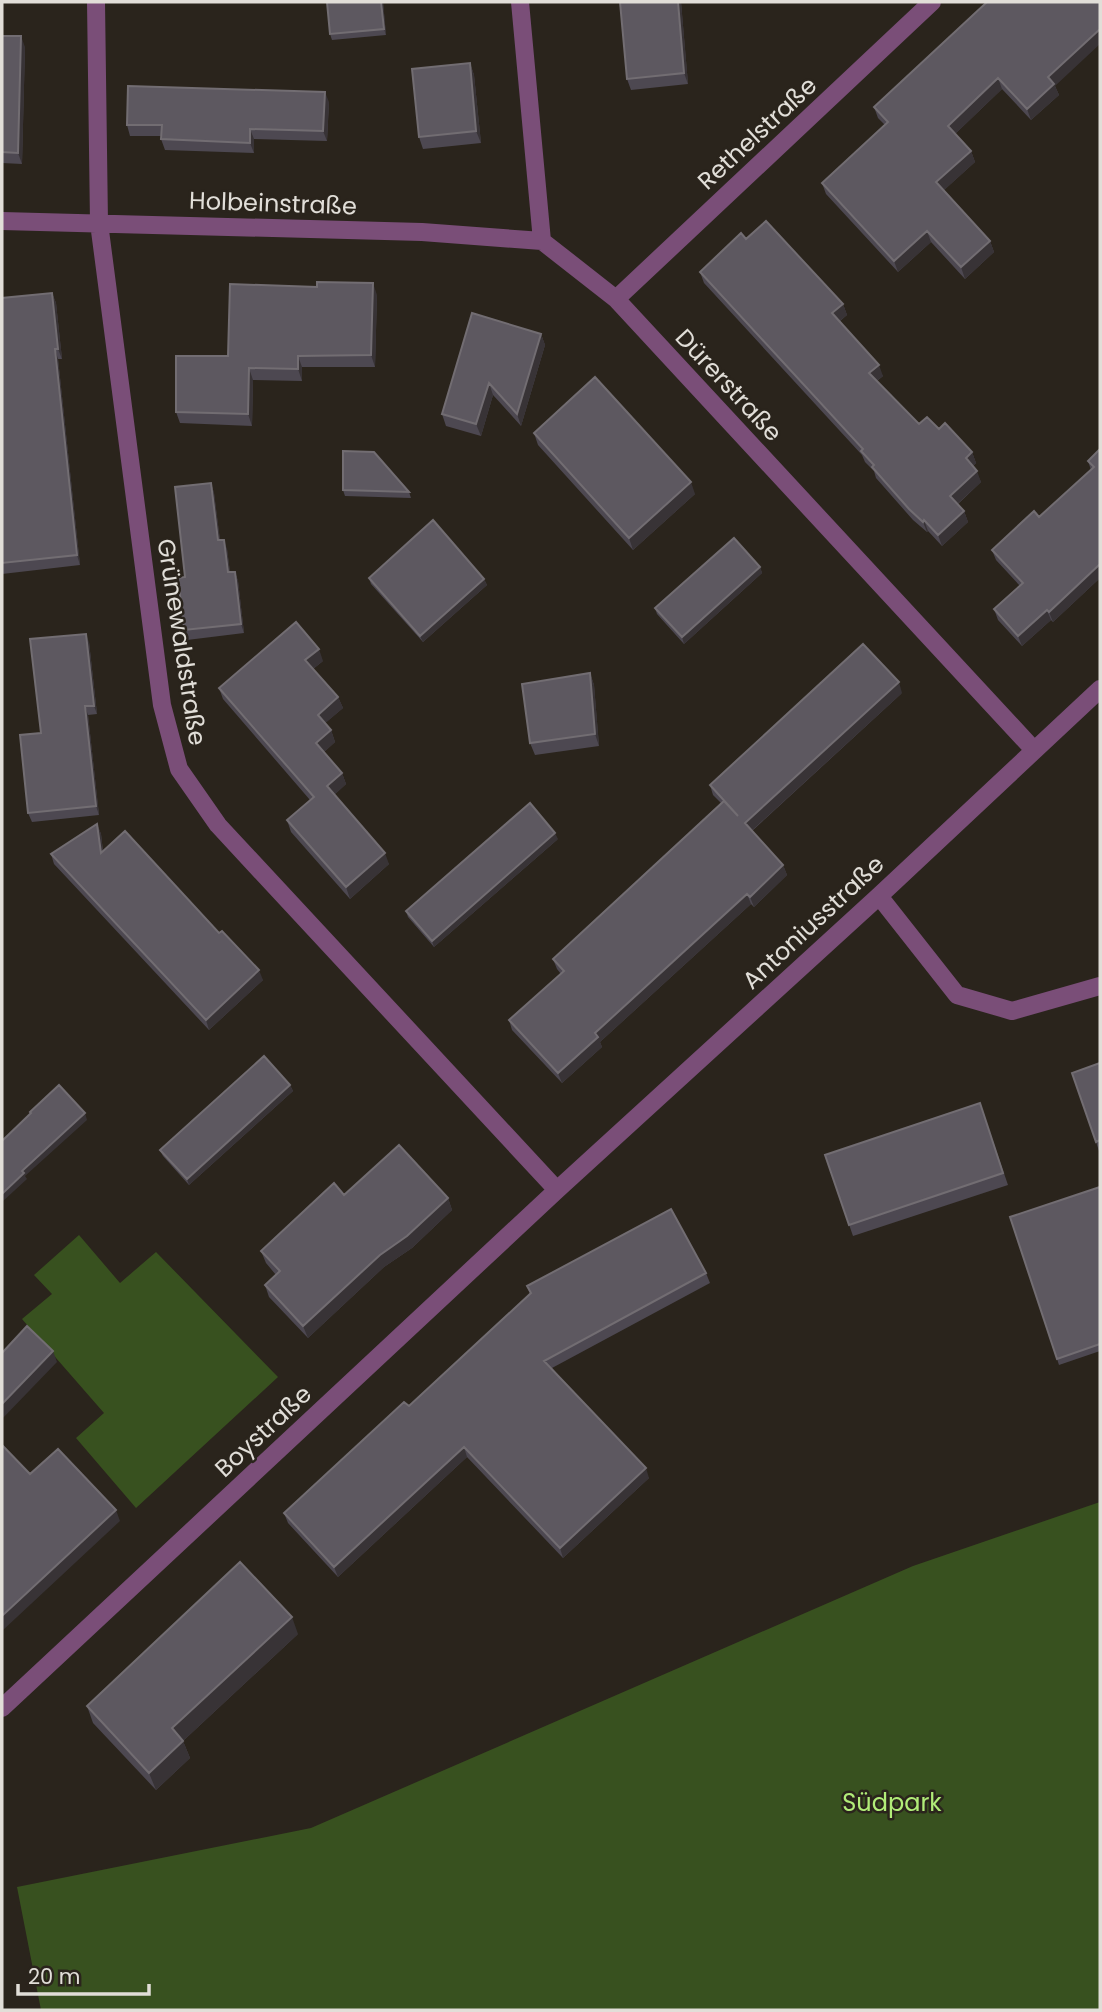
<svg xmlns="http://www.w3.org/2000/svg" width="1102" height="2012" viewBox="0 0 1102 2012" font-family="Poppins,sans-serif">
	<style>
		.green { fill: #38511f }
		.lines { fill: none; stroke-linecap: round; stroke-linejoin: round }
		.minor { stroke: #7a4e78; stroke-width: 18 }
		.wall { fill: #4d4851 }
		.shaded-wall { fill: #383336 }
		.building { fill: #5d5860; stroke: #726d72; stroke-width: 2 }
		.labels { text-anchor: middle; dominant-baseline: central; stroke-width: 5; stroke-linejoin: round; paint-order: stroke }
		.street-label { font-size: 24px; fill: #e1ded8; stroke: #2a241c }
		.park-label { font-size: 24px; fill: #b1ec78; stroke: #2a241c }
	</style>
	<rect width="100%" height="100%" fill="#2a241c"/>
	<!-- green -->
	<path class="green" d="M79,1235l41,48 36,-31 122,125 -142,131 -60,-70 28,-25 -82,-94 30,-25 -18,-19z
		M1100,1502v508h-1059l-24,-123 294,-59 602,-262z"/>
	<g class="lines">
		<!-- minor -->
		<path class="minor" d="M96,2l3,221 63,482 17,64 39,56 339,365
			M520,2l22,239 74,58 418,451
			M2,221l420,11 120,9
			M616,299l316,-297
			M879,896l78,99 55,16 88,-25
			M2,1708l555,-518 322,-294 221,-207"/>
	</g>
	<!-- wall -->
	<path class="wall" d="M383,2l3,33 -54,5 -2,-6z
		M681,2l7,82 -57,6 -4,-11z
		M987,2l68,84 4,9 -28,25 -29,-31 -47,45 16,17 4,11 -31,28 46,51 4,11 -29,27 -34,-37 -33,30 -72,-78 -4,-11 63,-58 -7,-7 -4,-11z
		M2,36l23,11 -3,117 -20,-1z
		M470,63l4,12 7,68 -58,6 -4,-12z
		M329,102l-2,39 -73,-2v14l-89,-3 -4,-11v-3h-31l-3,-11z
		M746,239l97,65 4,11 -7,6 43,55 -6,5 42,43 20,5 33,23 4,11 -3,3 8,16 -23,22 6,7 4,11 -26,24 -14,-15 -1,1 -14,-12 -37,-42 -2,-7 -9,-9 -3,-7 -158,-172 -4,-11z
		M52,293l4,10 6,56h-4l22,206 -78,9v-276z
		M377,295l-2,72h-73v14l-49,-1 -1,46 -72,-3 -4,-11 52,-56z
		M541,334l4,11 -24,81 -28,-31 -12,41 -35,-10 -4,-12z
		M534,433l161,61 -62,56 -95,-105z
		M1100,449v129l-47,44 -2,-2 -29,26 -24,-26 -4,-11 26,-23 -24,-26 -4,-10 47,-33 52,-47 -3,-9z
		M211,483l3,10 6,47 7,9 3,23h5l3,9 6,52 -57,7 -3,-10 1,-53z
		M343,490l66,2 2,6 -66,-2z
		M760,567l2,6 -78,71 -27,-30 -2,-6z
		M369,578l115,1 3,6 -64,57 -52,-58z
		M89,642l8,72 -9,1 11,100 -67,7 -4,-9 13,-80z
		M323,661l-10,8 25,28 5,11 -18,15 6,7 4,12 -11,10 18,21 4,11 -12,11 55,69 -39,35 -59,-67 -4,-12 23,-20 -87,-101 -4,-11z
		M590,673l4,12 5,61 -64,9 -5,-12z
		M902,693l-150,138 31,34 4,10 -33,32 -3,-3 -151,138 2,5 -40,36 -50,-53 -3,-10 52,-46 -4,-5 -4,-10 168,-156 -8,-8 -3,-10z
		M97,824l4,10 2,17 160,129 -54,50 -155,-166 -3,-10z
		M558,839l-124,108 -26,-30 -2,-6z
		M1100,1063v91l-4,-12z
		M290,1085l3,6 -104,94 -26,-29 -3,-6z
		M980,1103l28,82 -155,51 -28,-81z
		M1100,1187v164l-41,14 -49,-148z
		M344,1195l104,3 4,12 -40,38 -28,19 -76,71 -39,-41 -4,-12 11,-10 -10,-12 -5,-12z
		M706,1273l4,10 -158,85 97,110 -86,80 -96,-101 -129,120 -50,-54 -4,-10 125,-107 121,-112 -3,-8z
		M298,1634l-115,107 7,17 -34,32 -63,-67 -6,-17z"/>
	<!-- shaded-wall -->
	<path class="shaded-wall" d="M381,2h2l3,33 -2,-6z
		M678,2h3l7,82 -4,-11z
		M1100,29v15l-45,42 4,9 -28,25 -4,-11 21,-32z
		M21,36l4,11 -3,117 -4,-11z
		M470,63l4,12 7,68 -5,-12z
		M998,78l4,11 -50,48 -4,-11z
		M325,92l4,10 -2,39 -4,-10z
		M250,129l4,10v14l-4,-10z
		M971,151l4,11 -34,31 -5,-11z
		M927,231l4,11 -33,30 -4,-11z
		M990,241l4,11 -29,27 -4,-12z
		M373,283l4,12 -2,72 -4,-12z
		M52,293l4,10 6,56 -4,-10z
		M843,304l4,11 -11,9 -4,-11z
		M541,334l4,11 -24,81 -4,-12z
		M55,349l3,10 22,206 -3,-10z
		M298,356l4,11v14l-4,-12z
		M879,365l4,11 -10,8 -4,-11z
		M249,368l4,12 -1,46 -4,-12z
		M489,383l4,12 -12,41 -5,-12z
		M972,452l4,11 -6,6 -4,-11z
		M977,471l4,11 -27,25 -4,-11z
		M691,482l4,12 -62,56 -4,-12z
		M211,483l3,10 7,57 -3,-10z
		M964,511l4,11 -26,24 -4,-11z
		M924,520l4,11 -1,1 -4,-10z
		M224,540l3,9 4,33 -3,-10z
		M1100,564v14l-47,44 -4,-10z
		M760,567l2,6 -78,71 -2,-7z
		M235,572l3,9 6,52 -3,-9z
		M484,579l3,6 -64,57 -3,-6z
		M1047,610l4,10 -29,26 -4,-10z
		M86,634l3,8 8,72 -3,-8z
		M319,649l4,12 -14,11 -4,-12z
		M590,673l4,12 5,61 -4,-12z
		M899,682l3,11 -154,141 -3,-11z
		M338,697l5,11 -21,18 -4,-11z
		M85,706l3,9 11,100 -3,-9z
		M331,730l4,12 -14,13 -5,-12z
		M342,773l4,11 -15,14 -4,-12z
		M97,824l4,10 3,29 -3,-10z
		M555,833l3,6 -124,108 -2,-6z
		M385,853l4,11 -39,35 -4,-12z
		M783,865l4,10 -33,32 -4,-10z
		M747,894l4,10 -151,138 2,5 -40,36 -4,-10 37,-40z
		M259,970l4,10 -54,50 -3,-10z
		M290,1085l3,6 -104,94 -2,-6z
		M85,1113l2,7 -62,56 2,3 -25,23v-8l20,-23z
		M448,1198l4,12 -40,38 -28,19 -76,71 -5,-12 77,-71z
		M53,1351l4,11 -55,57v-15z
		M464,1447l3,10 -129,120 -4,-10z
		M646,1468l3,10 -86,80 -3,-10z
		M116,1510l4,11 -118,110v-15z
		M292,1617l6,17 -115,107 7,17 -34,32 -7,-17 23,-45z"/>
	<!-- building -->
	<path class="building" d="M327,2h54l3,27 -54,5z
		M620,2h58l6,71 -57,6z
		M987,2h113v27l-52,48 6,7 -27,25 -29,-31 -50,48 23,25 -35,31 54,59 -29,26 -34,-36 -33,30 -72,-78 66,-61 -14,-15z
		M2,36h19l-3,117 -16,-1z
		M470,63l6,68 -57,6 -7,-68z
		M128,86l197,6 -2,39 -73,-2v14l-89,-4 1,-14h-35z
		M766,221l77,83 -11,9 47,52 -10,8 50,51 8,-7 12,12 6,-6 27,29 -6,6 11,13 -27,25 14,15 -26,24 -14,-15 -1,2 -14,-13 -37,-42 2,-2 -13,-14 2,-2 -163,-177 41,-39 5,6z
		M317,282l56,1 -2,72 -73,1v13l-49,-1 -1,46 -72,-2v-56h52l2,-72 87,3z
		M52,293l6,56h-3l22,206 -75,8v-265z
		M472,313l69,21 -24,80 -28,-31 -13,41 -34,-10z
		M595,377l96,105 -62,56 -95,-105z
		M1100,449v115l-51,48 -2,-2 -29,26 -24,-27 29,-26 -31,-33 42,-39 5,6 55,-50 -6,-6z
		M343,451l31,1 35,40 -66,-2z
		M211,483l7,57h6l4,32h7l6,52 -57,6 -6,-52 7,-1 -10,-90z
		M433,520l51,59 -64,57 -51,-58z
		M734,538l26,29 -78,70 -27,-29z
		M296,622l23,27 -14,11 33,37 -20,18 13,15 -15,13 26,30 -15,13 58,67 -39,34 -59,-67 27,-23 -95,-109z
		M86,634l8,72h-9l11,100 -68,7 -8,-78 21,-2 -11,-94z
		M863,644l36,38 -154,141 38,42 -33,32 -3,-3 -152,139 3,4 -40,36 -49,-53 55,-49 -11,-12 171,-158 14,15 -28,-31z
		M590,673l5,61 -65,9 -8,-59z
		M530,803l25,30 -123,108 -26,-30z
		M97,824l4,29 24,-22 94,102 3,-2 37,39 -53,50 -155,-166z
		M264,1056l26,29 -103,94 -27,-29z
		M1100,1063v77l-4,2 -24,-69z
		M59,1085l26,28 -63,58 2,2 -22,21v-53l29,-28 -1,-1z
		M980,1103l23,70 -154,52 -24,-70z
		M399,1145l49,53 -41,38 -27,19 -77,71 -38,-41 15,-14 -19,-20 73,-68 10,12z
		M1100,1187v157l-43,15 -47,-142z
		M671,1209l35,64 -162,88 102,107 -86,80 -96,-101 -130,120 -50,-54 120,-111 5,4 122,-113 -4,-7z
		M27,1326l26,25 -51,53v-51z
		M2,1445l28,29 28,-25 58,61 -114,106z
		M240,1562l52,55 -120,111 11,13 -34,32 -62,-67z"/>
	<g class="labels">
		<!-- street labels -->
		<g class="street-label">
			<text transform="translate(757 133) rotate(-43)">Rethelstraße</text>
			<text transform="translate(273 203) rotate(2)">Holbeinstraße</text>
			<text transform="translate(729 385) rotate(47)">Dürerstraße</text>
			<text transform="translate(182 642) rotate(81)">Grünewaldstraße</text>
			<text transform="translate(813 922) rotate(-43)">Antoniusstraße</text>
			<text transform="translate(263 1431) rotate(-43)">Boystraße</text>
		</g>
		<!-- park labels -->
		<g class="park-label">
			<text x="892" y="1802">Südpark</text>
		</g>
	</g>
	<!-- border -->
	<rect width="1102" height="2012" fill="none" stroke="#e1ded8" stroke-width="7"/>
	<!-- scale -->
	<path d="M18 1984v10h131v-10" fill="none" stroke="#e1ded8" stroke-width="3.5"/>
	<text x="28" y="1984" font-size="21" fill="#e1ded8" stroke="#2a241c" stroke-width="5" paint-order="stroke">20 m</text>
</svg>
